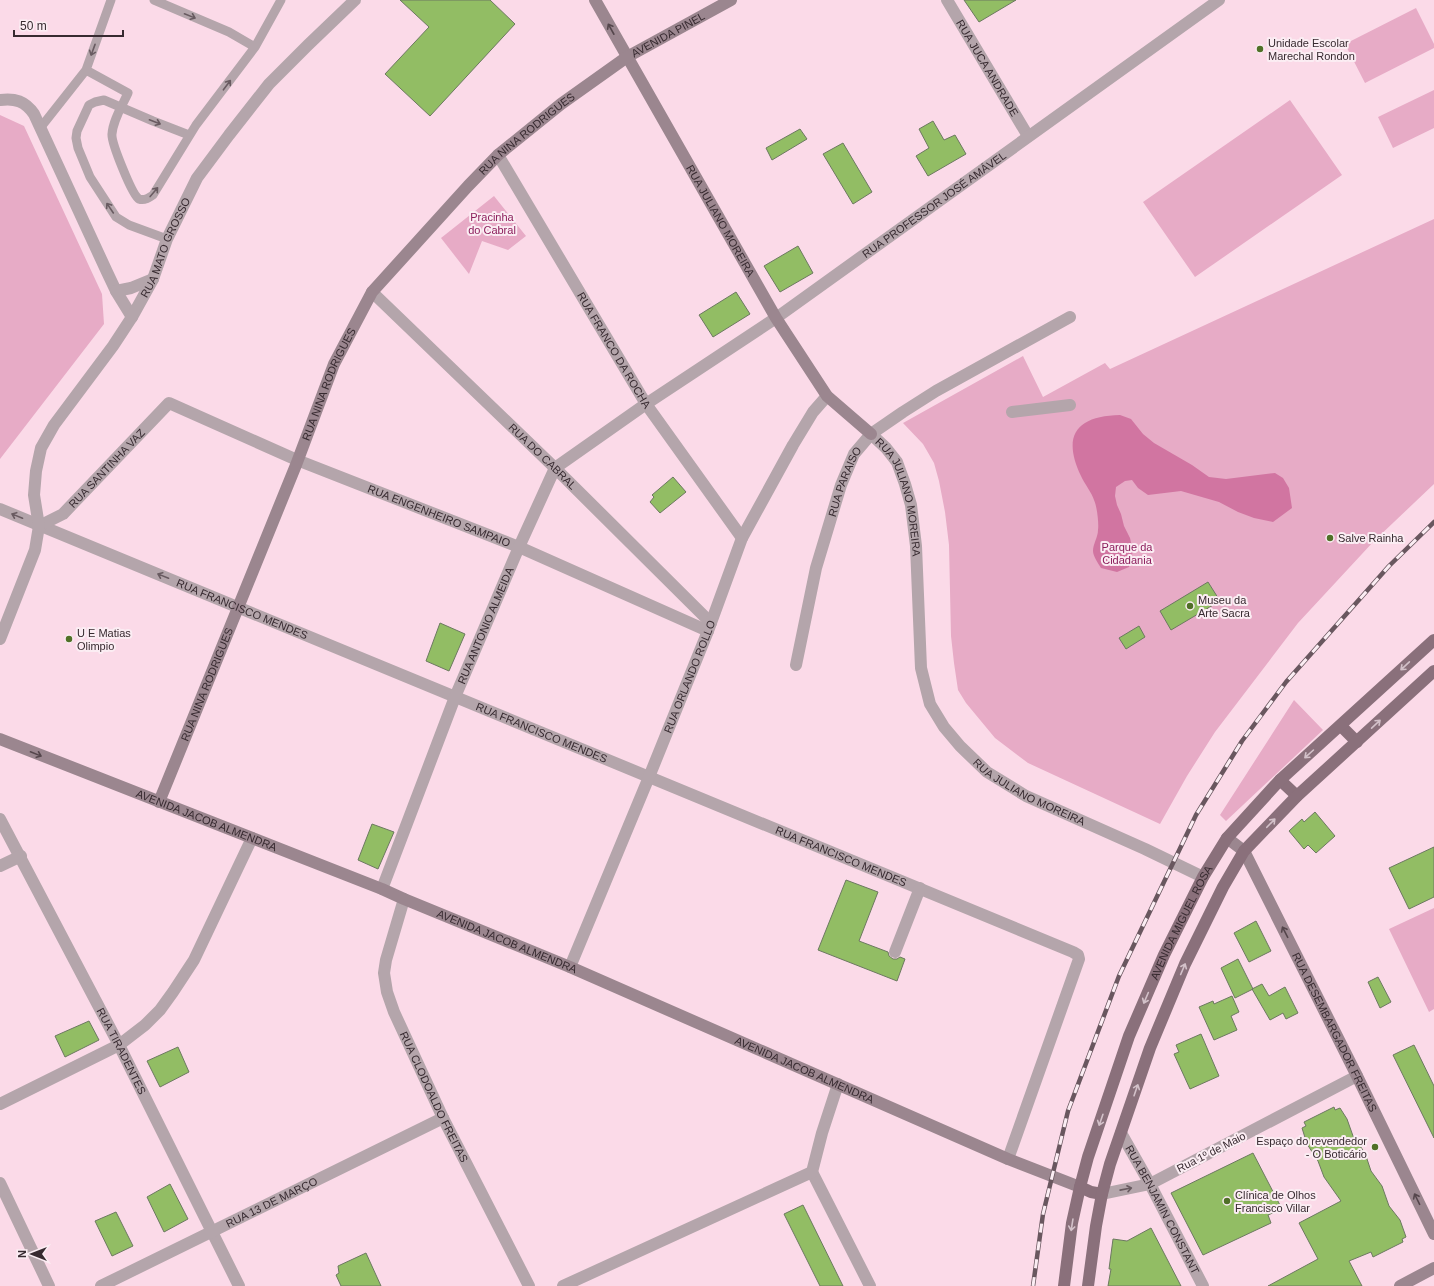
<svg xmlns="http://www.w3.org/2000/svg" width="1434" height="1286" viewBox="0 0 1434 1286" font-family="Helvetica,sans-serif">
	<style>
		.green { fill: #e7abc6 }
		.water { fill: #d175a1 }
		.building { fill: #92bd64; stroke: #6c7960 }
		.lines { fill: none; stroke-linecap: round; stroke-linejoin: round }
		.lane { stroke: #b4a5ab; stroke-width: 9 }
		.street { stroke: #b4a5ab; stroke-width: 12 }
		.secondary { stroke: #9b868f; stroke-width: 12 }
		.primary { stroke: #8a707b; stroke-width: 12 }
		.rail-casing { stroke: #69575f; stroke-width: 4.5 }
		.rail { stroke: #fbedf3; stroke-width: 3; stroke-dasharray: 9; stroke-linecap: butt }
		.oneway { stroke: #695b61 }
		.oneway2 { stroke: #55464c }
		.oneway3 { stroke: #d3c1c9 }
		.poi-dot { fill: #507027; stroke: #fbedf3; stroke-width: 1.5 }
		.labels { text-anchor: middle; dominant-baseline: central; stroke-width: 4; stroke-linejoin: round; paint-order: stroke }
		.street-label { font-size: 11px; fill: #372a30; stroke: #fbedf3 }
		.poi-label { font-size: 11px; fill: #372a30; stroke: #fbedf3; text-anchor: start }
		.park-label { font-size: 11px; fill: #8c1e5c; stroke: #fbedf3 }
	</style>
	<rect width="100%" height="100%" fill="#fbdae8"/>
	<!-- green -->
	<path class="green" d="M1416,8l18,36v4l-69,35 -20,-39z
		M1434,90v38l-41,20 -15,-31z
		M1290,100l52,75 -147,102 -52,-75z
		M0,115l24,11 78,168 2,30 -104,135z
		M494,196l32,40 -18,14 -26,-9 -13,33 -28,-36z
		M1434,219v265l-60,57 -76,82 -83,109 -28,44 -27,48 -132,-61 -33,-25 -29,-35 -8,-13 -4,-27 -3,-27 -2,-91 -4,-33 -6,-31 -5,-18 -11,-19 -20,-21 120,-67 20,41 62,-34 5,6z
		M1294,700l29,30 -97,91 -6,-6z
		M1434,908v101l-5,3 -40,-83z"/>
	<!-- water -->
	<path class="water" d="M1120,415l11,4 12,15 11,9 38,22 17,12 17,2 49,-6 8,5 6,10 3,20 -19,14 -19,-4 -16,-6 -19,-10 -38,-11 -33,4 -10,-7 -6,-8 -7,1 -9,6 -1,9 2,9 4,9 3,12 6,12 3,13 -4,16 -12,5 -16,-4c-3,-5 -8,-12 -8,-17 0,-7 5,-14 5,-21 1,-6 -1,-24 -4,-30 -2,-7 -10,-17 -13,-24 -20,-42 -3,-60 39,-61z"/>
	<!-- building -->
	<path class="building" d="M400,0h90l25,24 -85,92 -45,-42 44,-47z
		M964,0h52l-37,22z
		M933,121l11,19 11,-5 11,19 -38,22 -12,-20 13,-8 -10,-19z
		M800,129l7,10 -35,21 -6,-12z
		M843,143l29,49 -19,12 -30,-50z
		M798,246l15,27 -33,19 -16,-26z
		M736,292l14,22 -37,23 -14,-22z
		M673,477l13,15 -26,21 -10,-11 4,-5 -2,-2z
		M1208,582l12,19 -49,29 -11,-19z
		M440,623l25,11 -16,37 -23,-10z
		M1139,626l6,11 -19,12 -7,-11z
		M1315,812l20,24 -19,17 -8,-8 -4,4 -15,-18 13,-12 2,3z
		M372,824l22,8 -16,37 -20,-9z
		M1434,847v50l-25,12 -20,-41z
		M846,880l32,12 -19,49 29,11 1,4 4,3h4l3,-2 5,2 -8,22 -79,-31z
		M1256,921l15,30 -22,11 -15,-29z
		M1238,959l15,30 -18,9 -14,-30z
		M1378,977l13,25 -11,6 -12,-26z
		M1262,984l7,12 16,-9 13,26 -12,6 -3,-6 -13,7 -18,-31z
		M1232,996l7,16 -8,4 6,14 -23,10 -15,-33 14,-6 1,3z
		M89,1021l10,19 -34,17 -10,-21z
		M1201,1034l18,42 -29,13 -16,-35 5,-2 -3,-7z
		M1414,1045l20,41v52l-41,-83z
		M178,1047l11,25 -29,15 -13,-26z
		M1334,1107l1,3 5,-2 7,11 6,17 12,17 6,18 11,15 7,20 11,14 6,17 -4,2 1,3 -30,15 -2,-5 -22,9 13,25h-94l50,-27 -19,-36 42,-22 -17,-24 -6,-16 -11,-17 -5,-16 4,-2 -2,-4z
		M1253,1153l29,56 -14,6 3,8 -68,32 -32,-62z
		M170,1184l18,35 -24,13 -17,-35z
		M803,1205l40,81h-23l-36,-72z
		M116,1212l17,34 -21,10 -17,-35z
		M1151,1228l30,58h-73l3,-17h-2l4,-30 14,2z
		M366,1253l15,33h-40l-5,-11 3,-2 -1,-7z"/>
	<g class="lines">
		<!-- lane -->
		<path class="lane" d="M154,0l75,32 26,15
			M86,70l42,23c-6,13 -15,27 -16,41 -1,8 20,61 27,65 5,2 10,-1 14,-4l43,-70 59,-78 26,-47
			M41,127l45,-57 25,-70
			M167,239l-38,-14 -13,-8 -26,-40 -12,-29 -2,-10 1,-7 12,-26 6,-3 9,-2 49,21 36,14"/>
		<!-- street -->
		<g class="street">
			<path id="s1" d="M947,0l81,136"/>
			<path d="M0,100c15,-2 25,1 34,14l73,158 9,19 16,26"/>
			<path id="s2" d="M498,155l148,249 96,134"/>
			<path d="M116,291l15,-3 22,-9"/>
			<path id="s3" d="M372,292l183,176 156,155"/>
			<path d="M1012,412l58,-7"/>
			<path id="s4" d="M871,434l15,14 11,14 8,22 6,21 5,41 5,122 9,36 14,23 16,19 27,26 39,24 119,53 58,28"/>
			<path id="s5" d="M0,509l1073,443 5,3 1,4 -71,200"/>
			<path id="s6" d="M39,526l24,-12 106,-111 128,57 222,87 189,84"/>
			<path id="s7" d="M0,639l35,-89 4,-24 -5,-31 2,-24 5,-23 13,-23 59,-79 19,-29 21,-38 14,-40 30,-61 32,-43 40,-51 39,-39 47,-45"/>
			<path id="s8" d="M796,665l20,-97 25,-83 13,-31 17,-20 32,-22 33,-21 134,-74"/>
			<path id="s9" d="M0,819l119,226 120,241"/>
			<path d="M0,866l21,-10"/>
			<path id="s10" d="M382,889l73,-192 64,-150 36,-79 91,-64 130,-86 443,-318"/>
			<path id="s11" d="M404,899l-18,61 -2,13 3,19 7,20 49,106 86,168"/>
			<path d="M895,952l25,-64"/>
			<path id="s12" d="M570,967l79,-190 59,-146 34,-93 51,-93 20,-33 14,-16"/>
			<path d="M0,1104l119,-59 26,-20 15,-15 13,-18 21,-32 58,-122"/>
			<path id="s13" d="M1121,1133l29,51 53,102"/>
			<path d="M812,1172l58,114"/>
			<path d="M0,1183l49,103"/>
			<path d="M1102,1194l48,-10 207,-108"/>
			<path id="s14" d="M101,1286l342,-168"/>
			<path d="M563,1286l249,-114 10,-39 16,-49"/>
		</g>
		<!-- secondary -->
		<g class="secondary">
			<path id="s15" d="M595,0l181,318 51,78 44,38"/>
			<path id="s16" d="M0,739l382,150 22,10 166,68 438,192 72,28"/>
			<path id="s17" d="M159,802l137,-337 38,-101 38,-72 96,-106 30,-31 63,-51 66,-47 104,-57"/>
			<path id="s18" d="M1227,838l17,13 113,225 77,158"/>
			<path d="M1400,1286l34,-18"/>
		</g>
		<!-- primary -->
		<g class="primary">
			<path d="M1341,726l16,16"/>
			<path d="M1280,780l17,16"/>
			<path d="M1080,1187l11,5 11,2"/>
			<path id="s19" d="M1064,1286l8,-63 8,-36 8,-30 41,-121 35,-81 39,-78 24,-39 53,-58 154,-140"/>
			<path d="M1088,1286l8,-60 6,-32 8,-30 40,-116 35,-84 38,-77 21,-36 53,-55 137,-125"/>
		</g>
		<!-- rail casing -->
		<g class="rail-casing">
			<path id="rail" d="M1033,1286l10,-72 25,-103 51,-135 77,-161 46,-74 44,-59 103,-116 45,-44"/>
		</g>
		<!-- rail -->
		<use href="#rail" class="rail"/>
	</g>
	<!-- one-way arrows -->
	<defs><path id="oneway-shaft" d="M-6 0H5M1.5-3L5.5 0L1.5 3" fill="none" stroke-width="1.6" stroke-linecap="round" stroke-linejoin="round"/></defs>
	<g class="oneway">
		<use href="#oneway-shaft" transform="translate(190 16) rotate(22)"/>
		<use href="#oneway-shaft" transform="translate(93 50) rotate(110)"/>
		<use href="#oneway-shaft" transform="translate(227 85) rotate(-53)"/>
		<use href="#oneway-shaft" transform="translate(155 122) rotate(21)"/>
		<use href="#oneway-shaft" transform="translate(154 192) rotate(-50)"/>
		<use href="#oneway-shaft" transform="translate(110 208) rotate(-124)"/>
		<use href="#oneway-shaft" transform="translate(17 516) rotate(-158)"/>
		<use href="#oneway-shaft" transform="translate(163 576) rotate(-158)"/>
		<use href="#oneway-shaft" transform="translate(1126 1189) rotate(-11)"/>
	</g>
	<g class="oneway2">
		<use href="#oneway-shaft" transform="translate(611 29) rotate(-119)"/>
		<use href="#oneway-shaft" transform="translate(36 754) rotate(22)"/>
		<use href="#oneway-shaft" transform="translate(1285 932) rotate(-117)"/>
		<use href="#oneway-shaft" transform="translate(1417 1199) rotate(-116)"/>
	</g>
	<g class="oneway3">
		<use href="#oneway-shaft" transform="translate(1405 666) rotate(137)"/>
		<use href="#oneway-shaft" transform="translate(1376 724) rotate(-43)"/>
		<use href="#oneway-shaft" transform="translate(1309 754) rotate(138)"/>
		<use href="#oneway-shaft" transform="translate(1271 823) rotate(-46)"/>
		<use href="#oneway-shaft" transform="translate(1183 969) rotate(-67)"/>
		<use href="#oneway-shaft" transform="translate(1146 998) rotate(113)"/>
		<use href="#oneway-shaft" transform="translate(1136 1090) rotate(-71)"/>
		<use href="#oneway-shaft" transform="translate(1101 1120) rotate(109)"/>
		<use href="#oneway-shaft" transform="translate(1072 1225) rotate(99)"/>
	</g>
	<!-- markers -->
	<g class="poi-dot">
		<circle cx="1260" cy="49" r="4"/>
		<circle cx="1330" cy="538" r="4"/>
		<circle cx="1190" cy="606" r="4"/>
		<circle cx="69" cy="639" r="4"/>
		<circle cx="1375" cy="1147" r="4"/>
		<circle cx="1227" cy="1201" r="4"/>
	</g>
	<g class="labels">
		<!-- street labels -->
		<g class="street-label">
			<text stroke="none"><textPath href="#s17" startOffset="948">AVENIDA PINEL</textPath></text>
			<text stroke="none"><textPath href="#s1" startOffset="79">RUA JUCA ANDRADE</textPath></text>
			<text stroke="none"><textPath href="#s17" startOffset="775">RUA NINA RODRIGUES</textPath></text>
			<text stroke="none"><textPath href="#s10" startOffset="917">RUA PROFESSOR JOSÉ AMÁVEL</textPath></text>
			<text stroke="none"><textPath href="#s15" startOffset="254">RUA JULIANO MOREIRA</textPath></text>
			<text stroke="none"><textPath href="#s7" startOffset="436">RUA MATO GROSSO</textPath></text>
			<text stroke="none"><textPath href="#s2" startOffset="227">RUA FRANCO DA ROCHA</textPath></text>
			<text stroke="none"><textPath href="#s17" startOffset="451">RUA NINA RODRIGUES</textPath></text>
			<text stroke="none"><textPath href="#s3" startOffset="237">RUA DO CABRAL</textPath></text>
			<text stroke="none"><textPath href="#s6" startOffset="90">RUA SANTINHA VAZ</textPath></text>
			<text stroke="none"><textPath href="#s8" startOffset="190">RUA PARAISO</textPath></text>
			<text stroke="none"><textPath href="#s4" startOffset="72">RUA JULIANO MOREIRA</textPath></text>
			<text stroke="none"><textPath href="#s6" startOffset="473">RUA ENGENHEIRO SAMPAIO</textPath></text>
			<text stroke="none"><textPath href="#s5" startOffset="262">RUA FRANCISCO MENDES</textPath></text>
			<text stroke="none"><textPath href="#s10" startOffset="283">RUA ANTONIO ALMEIDA</textPath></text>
			<text stroke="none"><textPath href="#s12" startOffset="314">RUA ORLANDO ROLLO</textPath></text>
			<text stroke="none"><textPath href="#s17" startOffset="127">RUA NINA RODRIGUES</textPath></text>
			<text stroke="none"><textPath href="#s5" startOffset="586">RUA FRANCISCO MENDES</textPath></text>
			<text stroke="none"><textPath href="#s4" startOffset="420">RUA JULIANO MOREIRA</textPath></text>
			<text stroke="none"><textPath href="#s16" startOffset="222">AVENIDA JACOB ALMENDRA</textPath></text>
			<text stroke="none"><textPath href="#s5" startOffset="910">RUA FRANCISCO MENDES</textPath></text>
			<text stroke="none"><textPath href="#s19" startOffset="384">AVENIDA MIGUEL ROSA</textPath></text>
			<text stroke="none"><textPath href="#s16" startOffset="546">AVENIDA JACOB ALMENDRA</textPath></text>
			<text stroke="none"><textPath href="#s18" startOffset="224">RUA DESEMBARGADOR FREITAS</textPath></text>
			<text stroke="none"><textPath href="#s9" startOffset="262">RUA TIRADENTES</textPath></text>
			<text stroke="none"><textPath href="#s16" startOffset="870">AVENIDA JACOB ALMENDRA</textPath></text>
			<text stroke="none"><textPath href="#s11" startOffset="211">RUA CLODOALDO FREITAS</textPath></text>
			<text transform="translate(1211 1152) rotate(-27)">Rua 1º de Maio</text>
			<text stroke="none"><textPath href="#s14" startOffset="190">RUA 13 DE MARÇO</textPath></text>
			<text stroke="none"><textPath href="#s13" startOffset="87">RUA BENJAMIN CONSTANT</textPath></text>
		</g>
		<!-- poi labels -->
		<g class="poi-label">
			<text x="1268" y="43">Unidade Escolar<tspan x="1268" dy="13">Marechal Rondon</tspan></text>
			<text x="1338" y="538">Salve Rainha</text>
			<text x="1198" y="600">Museu da<tspan x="1198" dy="13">Arte Sacra</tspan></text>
			<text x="77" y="633">U E Matias<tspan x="77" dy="13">Olimpio</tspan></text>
			<text x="1367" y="1141" text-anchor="end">Espaço do revendedor<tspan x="1367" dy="13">- O Boticário</tspan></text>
			<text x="1235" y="1195">Clínica de Olhos<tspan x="1235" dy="13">Francisco Villar</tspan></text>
		</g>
		<!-- park labels -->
		<g class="park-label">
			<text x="492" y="217">Pracinha<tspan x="492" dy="13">do Cabral</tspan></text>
			<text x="1127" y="547">Parque da<tspan x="1127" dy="13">Cidadania</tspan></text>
		</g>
	</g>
	<!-- north arrow -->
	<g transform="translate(32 1254) rotate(270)" stroke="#fbedf3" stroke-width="3" paint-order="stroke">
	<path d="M0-3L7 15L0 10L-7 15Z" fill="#372a30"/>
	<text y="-6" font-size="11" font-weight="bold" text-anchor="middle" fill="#372a30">N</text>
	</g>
	<!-- scale -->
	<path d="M14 30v6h109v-6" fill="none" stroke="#372a30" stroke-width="2"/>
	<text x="20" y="30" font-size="12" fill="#372a30" stroke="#fbedf3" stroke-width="3" paint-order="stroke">50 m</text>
</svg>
